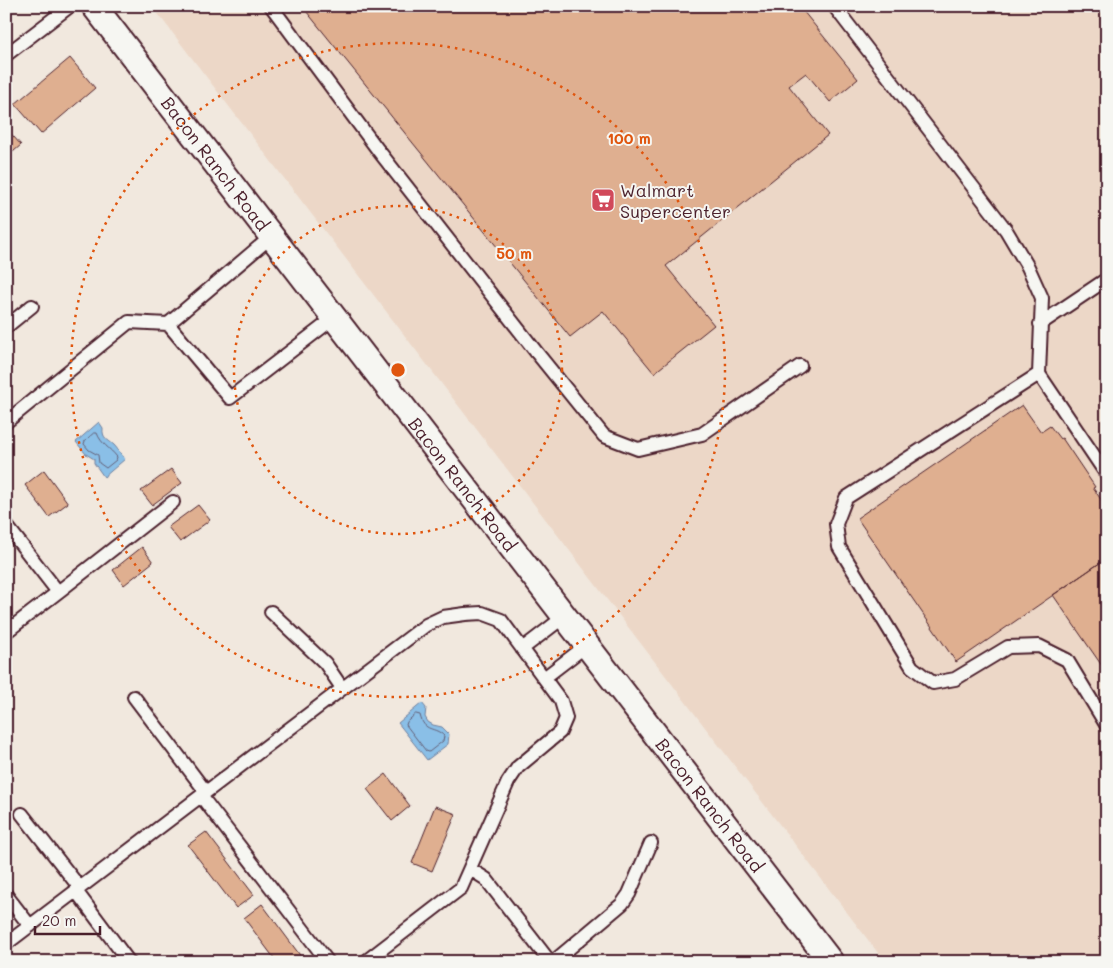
<svg xmlns="http://www.w3.org/2000/svg" width="1113" height="968" viewBox="0 0 1113 968" font-family="Mali,sans-serif">
	<style>
		.built { fill: #ecd7c7 }
		.water { fill: #8abfe7; stroke: #707f9c }
		.lines { fill: none; stroke-linecap: round; stroke-linejoin: round }
		.shore { stroke: #645f76; stroke-width: 1 }
		.building { fill: #dfaf90; stroke: #4a1f2b }
		.lane-casing { stroke: #4a1f2b; stroke-width: 16 }
		.street-casing { stroke: #4a1f2b; stroke-width: 28 }
		.lane { stroke: #f6f6f2; stroke-width: 12 }
		.street { stroke: #f6f6f2; stroke-width: 24 }
		.ring { fill: none; stroke: #e0560e; stroke-width: 2.5; stroke-dasharray: 2.5 5 }
		.labels { text-anchor: middle; dominant-baseline: central; stroke-width: 4; stroke-linejoin: round; paint-order: stroke }
		.street-label { font-size: 18px; fill: #4a1f2b; stroke: #f6f6f2 }
		.poi-label { font-size: 18px; fill: #4a1f2b; stroke: #f6f6f2; text-anchor: start }
		.centre { fill: #e0560e; stroke: #f6f6f2; stroke-width: 2.5 }
		.ring-label { font-size: 15px; text-anchor: middle; font-weight: bold; fill: #e0560e; stroke: #f6f6f2; stroke-width: 4; stroke-linejoin: round; paint-order: stroke }
	</style>
	<rect width="100%" height="100%" fill="#f1e8de"/>
	<filter id="ink" filterUnits="userSpaceOnUse"><feTurbulence type="fractalNoise" baseFrequency=".02" numOctaves="2"/><feDisplacementMap in="SourceGraphic" scale="10" xChannelSelector="R" yChannelSelector="G"/><feConvolveMatrix kernelMatrix="1 2 1 2 8 2 1 2 1" color-interpolation-filters="sRGB"/></filter>
	<g filter="url(#ink)">
		<!-- built -->
		<path class="built" d="M152,6h955v956h-222z"/>
		<!-- water -->
		<path class="water" d="M99,422l4,6c-1,10 4,11 11,17 4,4 7,10 11,14l-21,18 -10,-14v-4l-8,-5 -10,-12z
			M422,703l4,5 -1,9 3,5 5,3 9,2 7,7 -1,10 -21,16 -29,-37z"/>
		<g class="lines">
			<!-- shore -->
			<path class="shore" d="M94,433h3c4,11 13,15 20,24l-1,3 -10,8 -7,-5 -1,-8 -9,-5 -5,-6 1,-3z
				M416,714l4,1c4,18 15,11 24,21l-1,5 -14,11 -3,-1 -20,-26 1,-3z"/>
		</g>
		<!-- building -->
		<path class="building" d="M302,6h497l59,73 -28,23 -24,-29 -17,13 39,49 -162,131 48,59 -60,48 -51,-62 -33,26z
			M70,58l25,30 -54,46 -26,-30z
			M6,128l15,17 -15,13z
			M1022,405l19,27 9,-6 10,13 2,-1 33,49 -2,1 14,20v50l-151,104 -99,-144z
			M171,469l11,14 -30,22 -11,-14z
			M44,470l24,33 -19,14 -24,-32z
			M198,505l12,15 -30,22 -12,-15z
			M142,547l11,15 -29,23 -11,-15z
			M1107,558v115l-54,-78z
			M386,774l24,32 -18,15 -25,-32z
			M435,806l21,8 -24,57 -20,-8z
			M206,832l48,63 -18,13 -48,-63z
			M262,904l43,58h-28l-33,-44z"/>
		<g class="lines">
			<!-- lane casing -->
			<g class="lane-casing">
				<path id="lane" d="M271,6l107,144 159,203 67,83 34,13 64,-15 98,-68
					M834,6l172,224 22,37 14,31 -3,76 68,101
					M6,55l64,-49
					M272,236l-104,88 62,74 104,-80
					M1040,324l67,-45
					M6,327l26,-21
					M1039,374l-193,124 -10,26 3,23 73,120 21,16 22,-4 53,-32 31,-1 28,14 40,66
					M6,422l123,-100 39,2
					M6,525l52,67 115,-90
					M271,612l54,51 17,25
					M6,632l52,-40
					M522,649l43,-33
					M544,678l43,-33
					M134,697l72,95
					M201,796l127,166
					M22,814l58,74
					M470,869l16,10 64,83
					M76,891l53,71
					M6,895l24,31
					M6,944l420,-319 17,-8 22,-3 17,-1 19,7 60,81 5,17 -6,14 -42,35 -10,15 -47,106 -96,74
					M553,962l69,-58 7,-10 22,-51"/>
			</g>
			<!-- street casing -->
			<g class="street-casing">
				<g id="street">
					<path id="s1" d="M94,6l737,956"/>
				</g>
			</g>
			<!-- lane -->
			<use href="#lane" class="lane"/>
			<!-- street -->
			<use href="#street" class="street"/>
		</g>
	</g>
	<!-- distance rings -->
	<g class="ring">
		<circle cx="398" cy="370" r="164"/>
		<circle cx="398" cy="370" r="327"/>
	</g>
	<!-- icons -->
	<defs>
		<g id="supermarket-square" transform="scale(1.25)"><rect x="-9" y="-9" width="18" height="18" rx="4" fill="#d1495b" stroke="#f6f6f2"/><path d="M-6-5.5h2.5l.6 2H6L4.5 2H-2.5L-4.4-4H-6ZM-1.5 3.2a1.3 1.3 0 1 0 .1 0ZM3 3.2a1.3 1.3 0 1 0 .1 0Z" fill="#fff"/></g>
	</defs>
	<g fill-rule="evenodd">
		<use href="#supermarket-square" x="603" y="200"/>
	</g>
	<g class="labels">
		<!-- street labels -->
		<g class="street-label">
			<text stroke="none"><textPath href="#s1" startOffset="199">Bacon Ranch Road</textPath></text>
			<text stroke="none"><textPath href="#s1" startOffset="604">Bacon Ranch Road</textPath></text>
			<text stroke="none"><textPath href="#s1" startOffset="1009">Bacon Ranch Road</textPath></text>
		</g>
		<!-- poi labels -->
		<g class="poi-label">
			<text x="620" y="190">Walmart<tspan x="620" dy="21">Supercenter</tspan></text>
		</g>
	</g>
	<circle cx="398" cy="370" r="8" class="centre"/>
	<g class="ring-label">
		<text x="629" y="144">100 m</text>
		<text x="514" y="259">50 m</text>
	</g>
	<!-- margin -->
	<rect width="1113" height="968" fill="none" stroke="#f6f6f2" stroke-width="25"/>
	<rect x="12" y="12" width="1088" height="943" fill="none" stroke="#4a1f2b" stroke-width="2" filter="url(#ink)"/>
	<!-- scale -->
	<path d="M35 926v8h65v-8" fill="none" stroke="#4a1f2b" stroke-width="2.5"/>
	<text x="42" y="926" font-size="15" fill="#4a1f2b" stroke="#f6f6f2" stroke-width="4" paint-order="stroke">20 m</text>
</svg>
